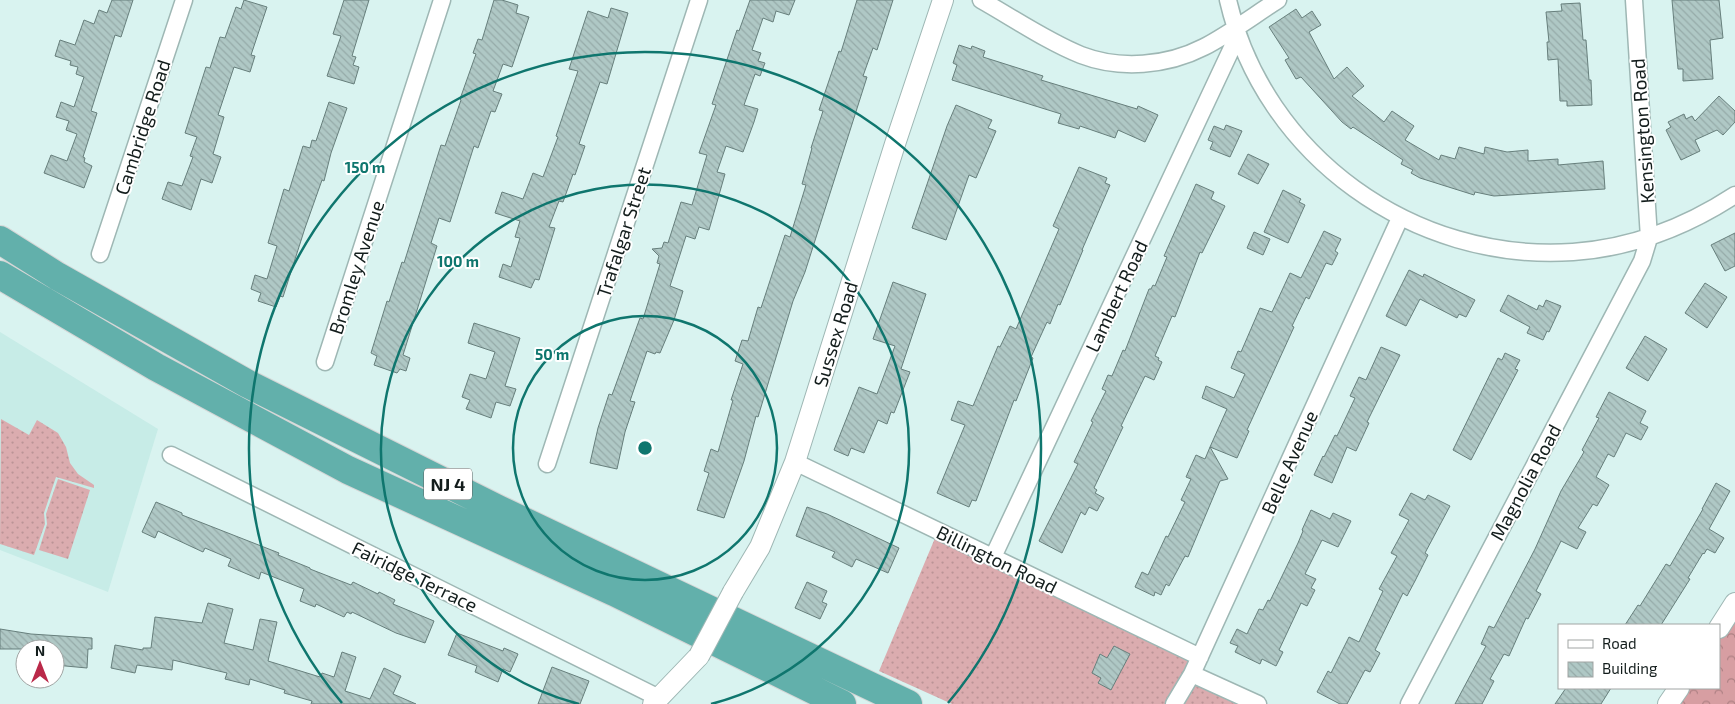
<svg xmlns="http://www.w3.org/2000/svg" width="1735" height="704" viewBox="0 0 1735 704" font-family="'Exo 2',sans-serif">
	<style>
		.built { fill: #c7ece7 }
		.grass { fill: url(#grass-dots) }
		.forest { fill: url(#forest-crowns) }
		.building { fill: url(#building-back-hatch); stroke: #677f7c }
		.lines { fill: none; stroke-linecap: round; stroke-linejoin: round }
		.minor-casing { stroke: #9eb7b4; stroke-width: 19 }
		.tertiary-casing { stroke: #9eb7b4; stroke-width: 22 }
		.trunk-casing { stroke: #d5d6d6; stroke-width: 30 }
		.minor { stroke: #fff; stroke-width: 16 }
		.tertiary { stroke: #fff; stroke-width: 20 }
		.trunk { stroke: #62b0ab; stroke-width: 28 }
		.tertiary-bridge-casing { stroke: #9eb7b4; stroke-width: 22; stroke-linecap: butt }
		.tertiary-bridge { stroke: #fff; stroke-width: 20 }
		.ring { fill: none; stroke: #0f766e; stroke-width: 2.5 }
		.labels { text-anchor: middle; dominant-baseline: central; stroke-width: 4; stroke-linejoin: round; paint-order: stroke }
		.shield { fill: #fff; stroke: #5a6160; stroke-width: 1 }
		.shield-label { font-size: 18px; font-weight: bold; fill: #131d1c }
		.street-label { font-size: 19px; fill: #131d1c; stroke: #fff }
		.centre { fill: #0f766e; stroke: #fff; stroke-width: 2.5 }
		.ring-label { font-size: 15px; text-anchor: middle; font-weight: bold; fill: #0f766e; stroke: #fff; stroke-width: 4; stroke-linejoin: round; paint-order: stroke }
	</style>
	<defs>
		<pattern id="grass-dots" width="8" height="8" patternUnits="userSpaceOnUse" patternTransform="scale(1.25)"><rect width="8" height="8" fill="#dbacaf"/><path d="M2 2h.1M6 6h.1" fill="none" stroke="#bb9496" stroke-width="1.8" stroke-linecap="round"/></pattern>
		<pattern id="forest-crowns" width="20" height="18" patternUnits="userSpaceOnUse" patternTransform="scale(1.25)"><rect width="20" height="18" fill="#d79ea2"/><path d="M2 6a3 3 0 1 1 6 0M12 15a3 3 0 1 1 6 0" fill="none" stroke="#ad8083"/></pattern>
		<pattern id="building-back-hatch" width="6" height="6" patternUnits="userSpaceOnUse" patternTransform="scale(1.25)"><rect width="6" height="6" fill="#afc8c5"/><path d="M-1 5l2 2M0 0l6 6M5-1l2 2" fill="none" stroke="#96aba9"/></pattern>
	</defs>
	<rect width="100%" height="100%" fill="#d9f3f0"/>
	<!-- built -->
	<path class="built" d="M0,332l158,97 -50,163 -108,-42z"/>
	<!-- grass -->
	<path class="grass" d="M1,419l28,16 8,-15 21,13 8,14 4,16 8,11 16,11v3l-38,-11 -12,36 1,11 -11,31 -34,-11z
		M58,479l32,11 -22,69 -29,-9 8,-26 -1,-10z
		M938,531l262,126 -8,17 66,30h-306l-73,-33z"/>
	<!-- forest -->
	<path class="forest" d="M1735,603v101h-67l11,-16h40v-60z"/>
	<!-- building -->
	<path class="building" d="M112,0h21l-12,37 -6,-2 -24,76 6,2 -14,44 2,1 -1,4 8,4 -8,22 -40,-15 7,-18 16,6 10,-27 -11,-4 3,-9 -13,-4 5,-15 13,5 10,-30 -8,-3 2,-7 -8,-2 1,-4 -16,-5 5,-16 15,5 9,-25 10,4 5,-14 8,3z
		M244,0l23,7 -16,48 4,1 -5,16 -16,-5 -16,48 6,2 -11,37 8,3 -9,26 -11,-4 -10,31 -29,-11 6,-17 14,4 11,-29 -3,-1 7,-19 -12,-4 21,-66 4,1 10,-31 5,1 11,-31 5,2z
		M344,0h25l-17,56 4,1 -3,8 6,2 -5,17 -27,-8 14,-40 -8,-2z
		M494,0h8l16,5 -2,8 13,4 -17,50 -9,-3 -10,27 9,3 -7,18 -4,-1 -13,37 -4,-2 -24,76 -11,-4 -8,25 6,3 -34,109 7,3 -4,13 -6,-2 -3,4 -23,-8 3,-9 -6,-3 16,-52 2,1 13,-40 2,1 37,-118 4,1 16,-46 -1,-1 16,-45 -3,-1 5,-14 4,1z
		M750,0h45l-6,15 -13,-4 -3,11 -10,-4 -11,32 9,3 -3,8 7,2 -5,13 -5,-2 -11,31 14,4 -4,13 -11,30 -17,-6 -9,26 8,2 -16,56 -10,-3 -4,12 -9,-3 -16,50 13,5 -9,29 -14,33 -4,-1 -1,2 -8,-3 -17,50 5,1 -10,30 -8,37 -27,-6 8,-35 11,-34 3,1 28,-77 3,1 17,-55 -3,-1 2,-7 -7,-7 10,-1 2,-6 4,1 13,-41 11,3 15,-50 -8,-2 17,-48 -4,-1 25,-74 2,1z
		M857,0h36l-16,50 -4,-2 -10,28 4,1 -62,195 -12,29 -35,116 -2,-1 -12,45 -20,57 -27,-8 12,-37 -5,-2 7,-22 7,3 15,-52h-2l12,-36 -8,-3 7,-21 6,1 10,-34 3,1 24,-73 5,2 16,-52 -4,-1 10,-36h-1l12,-37 -4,-1 20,-59 2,1z
		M1672,0h47l4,38 -13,2 3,39 -30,2v-12h-5z
		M1580,3l3,37h3l3,40h2l1,25 -25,1v-5h-7l-2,-42 -10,1 -1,-18h2l-3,-30 16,-1 -1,-7z
		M611,8l17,5 -21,71 -7,-2 -21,62 6,2 -10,29 -2,-1 -10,28 -4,-1 -10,26 6,1 -16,52 -4,-1 -4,9 -32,-11 4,-13 8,3 9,-29 -5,-1 5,-16 -25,-8 7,-21 21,7 10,-26 10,4 15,-40 -2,-1 22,-65 -9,-2 19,-58 20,7z
		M1296,9l6,9 10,-7 9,14 -12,7 25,47 13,-12 17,19 -12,10 32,26 8,-11 22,15 -9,14 34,20 2,-5 14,4 4,-12 25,7 1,-7 22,5 21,-2v11l30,-2v6l45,-4 2,28 -111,7 -19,-4 -1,3 -54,-17 -9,-5 2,-3 -12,-6 2,-4 -50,-33 -2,2 -9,-7 -41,-45 -5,2 -11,-19 4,-2 -20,-31z
		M959,45l12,4 1,-3 13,5 -2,6 60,19 -2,4 96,29 1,-3 20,9 -13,27 -27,-12 -3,8 -35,-12 -1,3 -21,-6 3,-9 -109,-34 5,-15 -4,-2z
		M1719,96l16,15v11l-12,13 -6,-5 -22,10 5,11 -19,9 -15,-30 5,-3 -3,-5 16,-8 2,5 6,-3 3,5z
		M329,102l18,6 -16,45 -7,28 -2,-1 -17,48 -22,69 -3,-1 -4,11 -18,-6 3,-8 -10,-4 4,-14 12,4 10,-33 -9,-3 16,-54 5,2 14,-45 7,2 2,-8 4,1z
		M956,105l36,15 -4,8 8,3 -20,47 -7,-3 -23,65 -34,-12 35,-102z
		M1226,125l16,6 -12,26 -20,-8 3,-7 -5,-2 6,-14 10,4z
		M1248,154l21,10 -11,20 -20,-10z
		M1079,167l28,11 -2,5 5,2 -28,65h1l-23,55 -2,-1 -8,20 -3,-2 -16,35 2,1 -17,43 -2,-1 -38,101 -4,-1 -3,7 -32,-14 28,-68 -14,-5 7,-19 15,5 25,-60 2,1 10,-21 6,3 43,-100 -6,-3z
		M1196,184l18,8 -3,7 14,7 -23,47 -2,-1 -25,65 -3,-1 -17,40 4,2 -1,2 4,2 -8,18 -9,-4 -24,50 2,1 -29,61 3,2 -2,3 9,5 -7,13 -8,-4 -4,8 -4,-3 -19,41 -23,-12 39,-77 -4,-2 19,-40 -2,-1 15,-30 -4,-2 6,-14 4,1 11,-26 2,1 24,-62h2l2,-4 2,1 12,-29 -3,-1z
		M1283,190l18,9 -2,3 6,3 -17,38 -24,-11z
		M1324,231l17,8 -6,12 3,2 -6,12 -6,-2 -17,36 -3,-2 -14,29 2,1 -47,103 2,1 -12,27 -27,-11 17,-38 -25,-11 4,-12 28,12 11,-24 -14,-6 7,-17 3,1 19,-44 12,4 18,-39 11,5z
		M1254,232l16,7 -7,16 -16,-7z
		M1735,233v33l-10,5 -14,-26z
		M1409,270l14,7 1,-3 51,26 -9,17 -7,-3 -2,4 -37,-19 -14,27 -20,-10z
		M893,282l33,12 -25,75 9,3 -16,41 -3,-1 -4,12 -9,-4 -14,33 -13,-5 -3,8 -14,-6 25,-63 18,7 18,-48 -22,-7z
		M1705,283l22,14 -20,31 -22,-15z
		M1508,295l29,15 2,-5 4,2 3,-7 15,6 -12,26 -2,-1 -4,9 -16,-7 3,-6 -30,-16z
		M474,323l46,15 -15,48 11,3 -6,17 -14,-4 -5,16 -25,-9 4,-9 -8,-3 8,-23 16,5 9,-27 -27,-9z
		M1645,336l22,13 -19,32 -22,-13z
		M1381,347l19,8 -33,67 2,1 -13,28 -9,-4 -15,36 -18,-8 9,-19 1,1 11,-22 2,1 11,-23 7,-15 -5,-2 9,-19 7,3z
		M1505,353l15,7 -5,9 3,1 -47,90 -18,-10 45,-92 4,2z
		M1609,392l37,19 -6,12 8,4 -7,13 -15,-7 -12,24 -6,-3 -12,23 13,8 -12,21 -4,-2 -15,24 8,4 -9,17 -16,-8 -25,50 5,3 -13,25 -2,-1 -17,38 -5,-2 -14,25 4,2 -12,23h-27l31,-58 -5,-2 8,-18 5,2 41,-79 26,-58 23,-39 -2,-2 17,-32 -3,-1z
		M1210,447l18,32 -8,2 -32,76 -3,-1 -16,30 -3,-2 -5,11 -6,-3 -1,4 -19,-9 7,-15 6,3 18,-39 2,1 17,-35 -4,-2 10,-21 -5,-2 10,-22 9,4z
		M1716,483l14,8 -21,38 15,9 -9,15 -8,-4 -3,5 -1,-1 -15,25 2,1 -29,46h-36l13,-20 2,1 26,-42 4,2 33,-57h-1z
		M1411,493l14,7 3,-5 22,11 -25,47 3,2 -13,26 -8,15 -4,-3 -28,57 5,3 -10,19 -5,-2 -18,34h-7l-23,-12 11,-21 3,2 18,-36 10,5 24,-51 -4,-2 18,-33 -6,-3 18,-33 -10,-5z
		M156,502l26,11v2l97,38 -1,2 32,13v1l41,16 2,-3 25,12 1,-2 16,8 -2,4 41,17 -9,22 -29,-10 -44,-21 -1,2 -4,-2 -3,5 -28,-13 -1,3 -15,-6 4,-12 -43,-17 -2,7 -31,-13 3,-7 -26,-11 -2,4 -45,-21 -3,7 -13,-6z
		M807,507l20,7 72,34 -11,25 -32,-14 -4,8 -20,-10 3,-5 -39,-16z
		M1311,510l19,9 3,-6 18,8 -13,26 -16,-7 -17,34 11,5 -5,9 4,2 -8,16 -6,-3 -22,47 4,2 -7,14 -14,-7 -2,5 -25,-12 3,-6 -8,-3 7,-14 10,5 12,-25 4,1 5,-10 2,1 28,-58 5,-12 -1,-1z
		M807,582l20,9 -5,11 5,2 -7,15 -25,-11z
		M208,603l25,6 -9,34 29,7 7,-31 17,3 -9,39 52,16 2,-4 12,4 8,-25 14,5 -11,34 25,8 14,-31 17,8 -8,18 23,10h-105l1,-3 -28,-8 1,-3 -35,-11 -1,6 -24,-6 2,-6 -54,-13 -1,10 -35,-5 -2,8 -24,-5 4,-23 28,5v-2h8l4,-31 47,6z
		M0,629l31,5 61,4v11h-4l-1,19 -32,-3v-16h-55z
		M457,633l46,18 1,-3 14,6 -8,18 -7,-3 -5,13 -23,-10 2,-6 -29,-11z
		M1114,646l16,8 -19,36 -13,-7 3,-5 -9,-5 8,-19 7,4z
		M552,667l37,14 -9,23h-42z
		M1566,688h45l-10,16h-46z"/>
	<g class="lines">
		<!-- minor casing -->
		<g class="minor-casing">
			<path id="minor" d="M981,0c32,18 67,42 100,55 39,15 86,11 123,-8 25,-13 49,-31 74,-47
				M1228,0c36,156 186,263 345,252 58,-4 113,-25 162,-57
				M100,254l84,-254
				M325,362l117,-362
				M171,455l488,243
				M795,462l405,195
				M547,464l152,-464
				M993,557l245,-522
				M1192,674l66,30
				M1174,704l18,-30 208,-456
				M1409,704l233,-443 7,-23 -15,-238"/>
		</g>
		<!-- tertiary casing -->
		<g class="tertiary-casing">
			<path id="tertiary" d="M733,592l27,-45 35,-85 100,-318 48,-144
				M1719,628l16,-25
				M653,704l46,-48
				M1668,704l11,-16"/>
		</g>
		<!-- trunk casing -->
		<g class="trunk-casing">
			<path id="trunk" d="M0,240l57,36 191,108 248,124 412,196
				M0,275l156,92 192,103 266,122 228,112"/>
		</g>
		<!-- minor -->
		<use href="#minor" class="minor"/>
		<!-- tertiary -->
		<use href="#tertiary" class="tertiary"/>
		<!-- trunk -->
		<use href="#trunk" class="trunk"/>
		<!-- tertiary-bridge casing -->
		<g class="tertiary-bridge-casing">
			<path id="tertiary-bridge" d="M699,656l34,-64"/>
		</g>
		<!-- tertiary-bridge -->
		<use href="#tertiary-bridge" class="tertiary-bridge"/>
	</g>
	<!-- distance rings -->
	<g class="ring">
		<circle cx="645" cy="448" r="132"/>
		<path d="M579 704A264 264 0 1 1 711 704"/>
		<path d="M342 703A396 396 0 1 1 948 703"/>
	</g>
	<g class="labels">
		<!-- shield labels -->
		<rect class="shield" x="424" y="468.5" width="48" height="31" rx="4"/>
		<g class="shield-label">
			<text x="448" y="484">NJ 4</text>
		</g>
		<!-- street labels -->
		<g class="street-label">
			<text transform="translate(142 127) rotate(-72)">Cambridge Road</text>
			<text transform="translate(1642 131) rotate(-94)">Kensington Road</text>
			<text transform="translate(623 232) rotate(-72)">Trafalgar Street</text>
			<text transform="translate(356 267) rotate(-72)">Bromley Avenue</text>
			<text transform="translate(1116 296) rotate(-65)">Lambert Road</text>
			<text transform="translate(835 334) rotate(-73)">Sussex Road</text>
			<text transform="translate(1289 462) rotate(-66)">Belle Avenue</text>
			<text transform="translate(1525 482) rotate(-62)">Magnolia Road</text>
			<text transform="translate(997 559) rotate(26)">Billington Road</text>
			<text transform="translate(415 576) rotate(26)">Fairidge Terrace</text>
		</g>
	</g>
	<circle cx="645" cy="448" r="8" class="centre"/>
	<g class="ring-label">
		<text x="365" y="173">150 m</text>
		<text x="458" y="267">100 m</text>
		<text x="552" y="360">50 m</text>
	</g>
	<!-- legend -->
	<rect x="1558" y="624" width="162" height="65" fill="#ffffff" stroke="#a1a5a4"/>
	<rect x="1568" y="640" width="25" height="8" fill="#ffffff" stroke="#a1a5a4"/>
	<text x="1602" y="649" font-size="15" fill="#131d1c">Road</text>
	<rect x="1568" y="662" width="25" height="15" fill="url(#building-back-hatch)" stroke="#a1a5a4"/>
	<text x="1602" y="674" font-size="15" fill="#131d1c">Building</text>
	<!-- north arrow -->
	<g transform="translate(40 664)"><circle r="24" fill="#ffffff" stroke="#a1a5a4"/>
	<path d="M0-4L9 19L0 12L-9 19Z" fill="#ba2949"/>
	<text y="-8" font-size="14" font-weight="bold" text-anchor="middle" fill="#131d1c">N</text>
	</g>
</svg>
